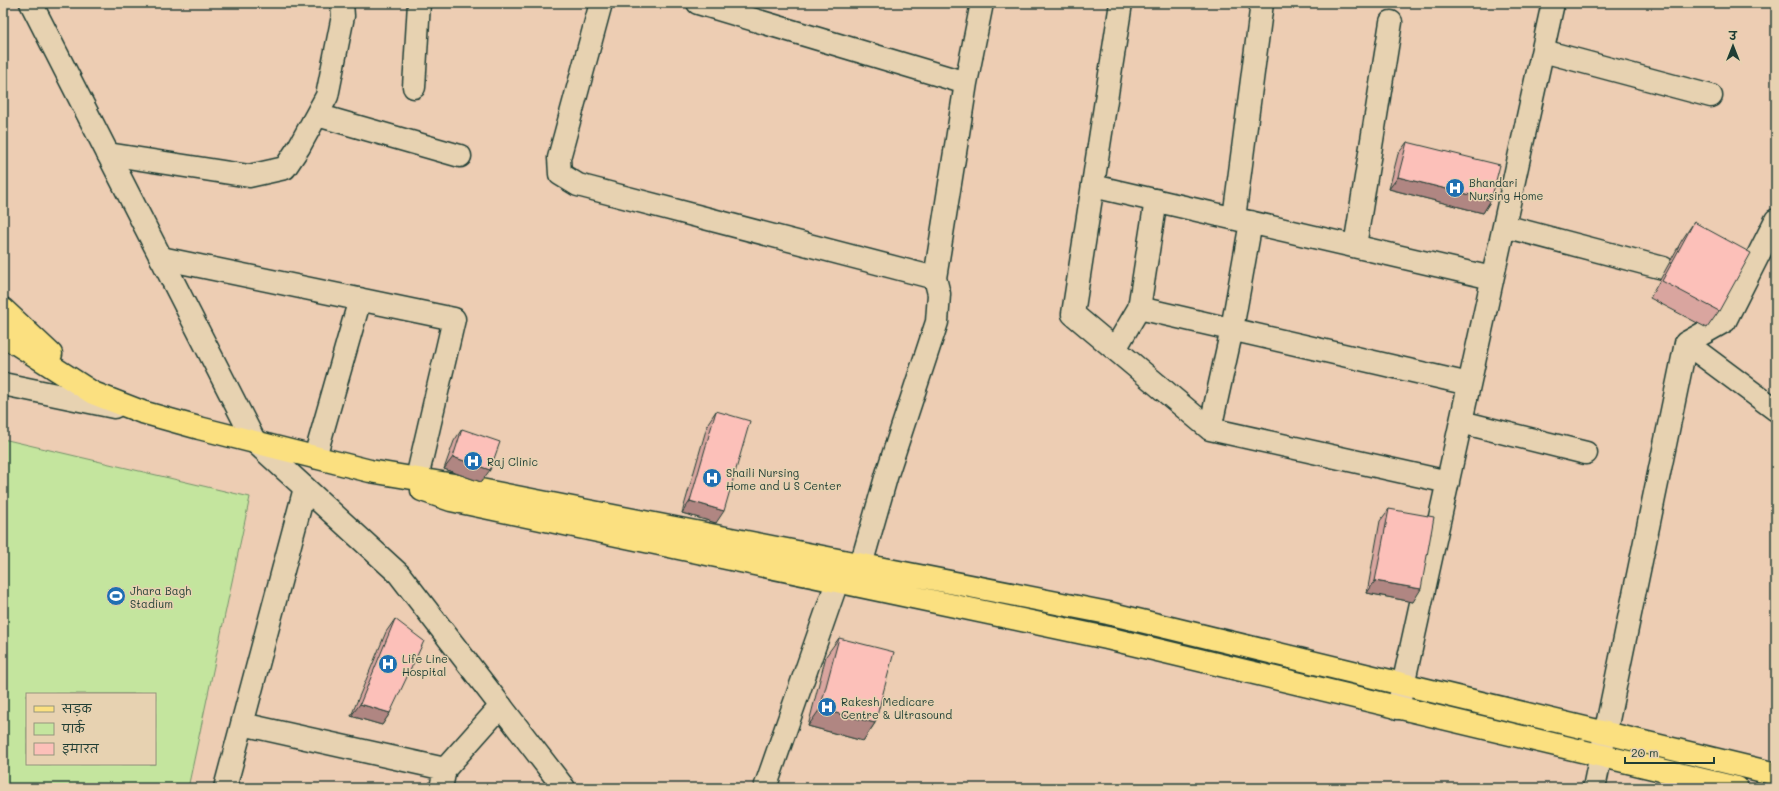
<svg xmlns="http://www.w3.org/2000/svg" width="1779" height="791" viewBox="0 0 1779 791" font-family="Mali,'Playpen Sans Deva',sans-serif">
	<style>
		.green { fill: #c4e59e; stroke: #729169; fill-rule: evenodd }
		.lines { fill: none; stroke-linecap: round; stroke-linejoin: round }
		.minor-casing { stroke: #1f3d34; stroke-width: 25 }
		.tertiary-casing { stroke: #1f3d34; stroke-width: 25 }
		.primary-casing { stroke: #1f3d34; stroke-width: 25 }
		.minor { stroke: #e7d2b1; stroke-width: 22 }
		.tertiary { stroke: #e7d2b1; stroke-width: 22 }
		.primary { stroke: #fbe080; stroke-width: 22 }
		.wall { fill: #d9a59f; stroke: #1f3d34 }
		.shaded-wall { fill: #b08682; stroke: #1f3d34 }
		.building { fill: #fcc0b9; stroke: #1f3d34 }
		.labels { text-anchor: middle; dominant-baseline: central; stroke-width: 3; stroke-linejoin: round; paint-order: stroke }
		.poi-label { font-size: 11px; fill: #1f3d34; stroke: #e7d2b1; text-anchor: start }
	</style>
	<rect width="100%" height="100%" fill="#edcdb3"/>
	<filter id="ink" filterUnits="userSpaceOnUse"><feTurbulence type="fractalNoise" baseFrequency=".025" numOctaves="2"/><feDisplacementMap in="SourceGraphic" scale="8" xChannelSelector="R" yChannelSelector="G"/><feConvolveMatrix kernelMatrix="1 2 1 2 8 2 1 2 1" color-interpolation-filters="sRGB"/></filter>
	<g filter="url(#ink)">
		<!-- green -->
		<path class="green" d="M3,439l247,58 -62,291h-185zM27,694h128v70h-128z"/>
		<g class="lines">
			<!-- minor casing -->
			<g class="minor-casing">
				<path id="minor" d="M601,3l-42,155 1,16 18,11 357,93
					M698,3l268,80
					M1121,3l-48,311 137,115 238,53
					M1543,51l168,45
					M414,87l5,-84
					M317,115l143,41
					M108,154l141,22 36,-8 14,-21 28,-51 16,-80 -1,-13
					M1093,186l399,92
					M1234,218l28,-215
					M1504,226l159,42
					M1355,246l36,-224
					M161,258l293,61 -37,159
					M1139,308l330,76
					M1686,343l90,67
					M1115,349l24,-41 17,-108
					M3,384l111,23
					M1461,422l125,31
					M1210,429l22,-100 19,-107
					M315,457l45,-158
					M861,565l26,-91 50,-152 2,-28 -4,-16 31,-195 16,-80
					M1398,708l155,-705
					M242,724l203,45
					M225,788l80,-300
					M441,788l4,-19 56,-63
					M765,788l72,-206
					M1594,788l92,-445 39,-22 51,-101"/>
			</g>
			<!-- tertiary casing -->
			<g class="tertiary-casing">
				<path id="tertiary" d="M31,3l224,439 144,132 165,214"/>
			</g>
			<!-- primary casing -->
			<g class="primary-casing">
				<path id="primary" d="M3,309l48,45
					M3,335l90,58 49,19 57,16 171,43 90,15 648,127 668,161
					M422,490l29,10 656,138 630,150"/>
			</g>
			<!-- minor -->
			<use href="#minor" class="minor"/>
			<!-- tertiary -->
			<use href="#tertiary" class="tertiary"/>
			<!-- primary -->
			<use href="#primary" class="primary"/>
		</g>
		<!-- wall -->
		<path class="wall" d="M1407,142l84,58 -8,13 -94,-24 9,-35z
			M1694,222l25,89 -12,17 -57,-30 32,-58z
			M716,411v112l-34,-10 26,-90z
			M462,429l19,53 -37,-13 10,-28z
			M1389,509l24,93 -46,-9 13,-72z
			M395,619l-5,94 -8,12 -31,-9 35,-84z
			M839,638l36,85 -12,18 -55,-15 18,-70z"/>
		<!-- shaded-wall -->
		<path class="shaded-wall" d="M1398,177l93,23 -8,13 -94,-24z
			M453,457l37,13 -9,12 -37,-13z
			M690,501l34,10 -8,12 -34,-10z
			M1375,581l46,8 -8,13 -46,-9z
			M360,704l30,9 -8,12 -31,-9z
			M820,709l55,14 -12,18 -55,-15z"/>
		<!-- building -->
		<path class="building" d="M1407,142l93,23 -9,35 -93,-23z
			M1694,222l57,31 -32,58 -57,-30z
			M716,411l34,10 -26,90 -34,-10z
			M462,429l38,13 -10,28 -37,-13z
			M1389,509l45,8 -13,72 -46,-8z
			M395,619l29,22 -34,72 -30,-9z
			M839,638l55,14 -19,71 -55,-14z"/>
	</g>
	<!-- icons -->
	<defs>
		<g id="hospital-disc" transform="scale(1)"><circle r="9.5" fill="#1f6fb2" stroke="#e7d2b1"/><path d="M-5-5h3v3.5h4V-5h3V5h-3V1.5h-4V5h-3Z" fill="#fff"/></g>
		<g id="stadium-disc" transform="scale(1)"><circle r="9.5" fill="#1f6fb2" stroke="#e7d2b1"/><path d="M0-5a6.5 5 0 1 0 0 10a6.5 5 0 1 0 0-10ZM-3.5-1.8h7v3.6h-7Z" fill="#fff"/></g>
	</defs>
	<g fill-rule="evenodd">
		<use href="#hospital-disc" x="1455" y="188"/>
		<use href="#hospital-disc" x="473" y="461"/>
		<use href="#hospital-disc" x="712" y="478"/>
		<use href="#stadium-disc" x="116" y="596"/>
		<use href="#hospital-disc" x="388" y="664"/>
		<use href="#hospital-disc" x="827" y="707"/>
	</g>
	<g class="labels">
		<!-- poi labels -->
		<g class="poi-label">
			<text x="1469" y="182">Bhandari<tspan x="1469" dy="13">Nursing Home</tspan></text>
			<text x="487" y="461">Raj Clinic</text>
			<text x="726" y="472">Shaili Nursing<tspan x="726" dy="13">Home and U S Center</tspan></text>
			<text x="130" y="590">Jhara Bagh<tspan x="130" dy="13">Stadium</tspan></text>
			<text x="402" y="658">Life Line<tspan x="402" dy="13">Hospital</tspan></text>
			<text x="841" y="701">Rakesh Medicare<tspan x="841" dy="13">Centre &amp; Ultrasound</tspan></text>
		</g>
	</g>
	<!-- margin -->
	<rect width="1779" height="791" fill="none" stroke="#e7d2b1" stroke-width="16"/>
	<rect x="8" y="8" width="1763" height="775" fill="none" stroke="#1f3d34" stroke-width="1.5" filter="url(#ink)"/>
	<!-- legend -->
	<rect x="26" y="693" width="130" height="72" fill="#e7d2b1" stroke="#97967f"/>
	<rect x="34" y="706" width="20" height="6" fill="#fbe080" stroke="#97967f"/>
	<text x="62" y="713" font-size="12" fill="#1f3d34">सड़क</text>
	<rect x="34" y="723" width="20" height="12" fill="#c4e59e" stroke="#97967f"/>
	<text x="62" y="733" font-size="12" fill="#1f3d34">पार्क</text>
	<rect x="34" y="743" width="20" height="12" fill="#fcc0b9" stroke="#97967f"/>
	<text x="62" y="753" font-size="12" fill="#1f3d34">इमारत</text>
	<!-- north arrow -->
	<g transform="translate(1733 46)" stroke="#e7d2b1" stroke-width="3" paint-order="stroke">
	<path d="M0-3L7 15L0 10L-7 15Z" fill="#1f3d34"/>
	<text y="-6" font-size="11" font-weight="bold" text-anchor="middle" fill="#1f3d34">उ</text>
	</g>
	<!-- scale -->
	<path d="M1625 757v6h89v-6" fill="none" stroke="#1f3d34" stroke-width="2"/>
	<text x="1631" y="757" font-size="12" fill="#1f3d34" stroke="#e7d2b1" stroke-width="3" paint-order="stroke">20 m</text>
</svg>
